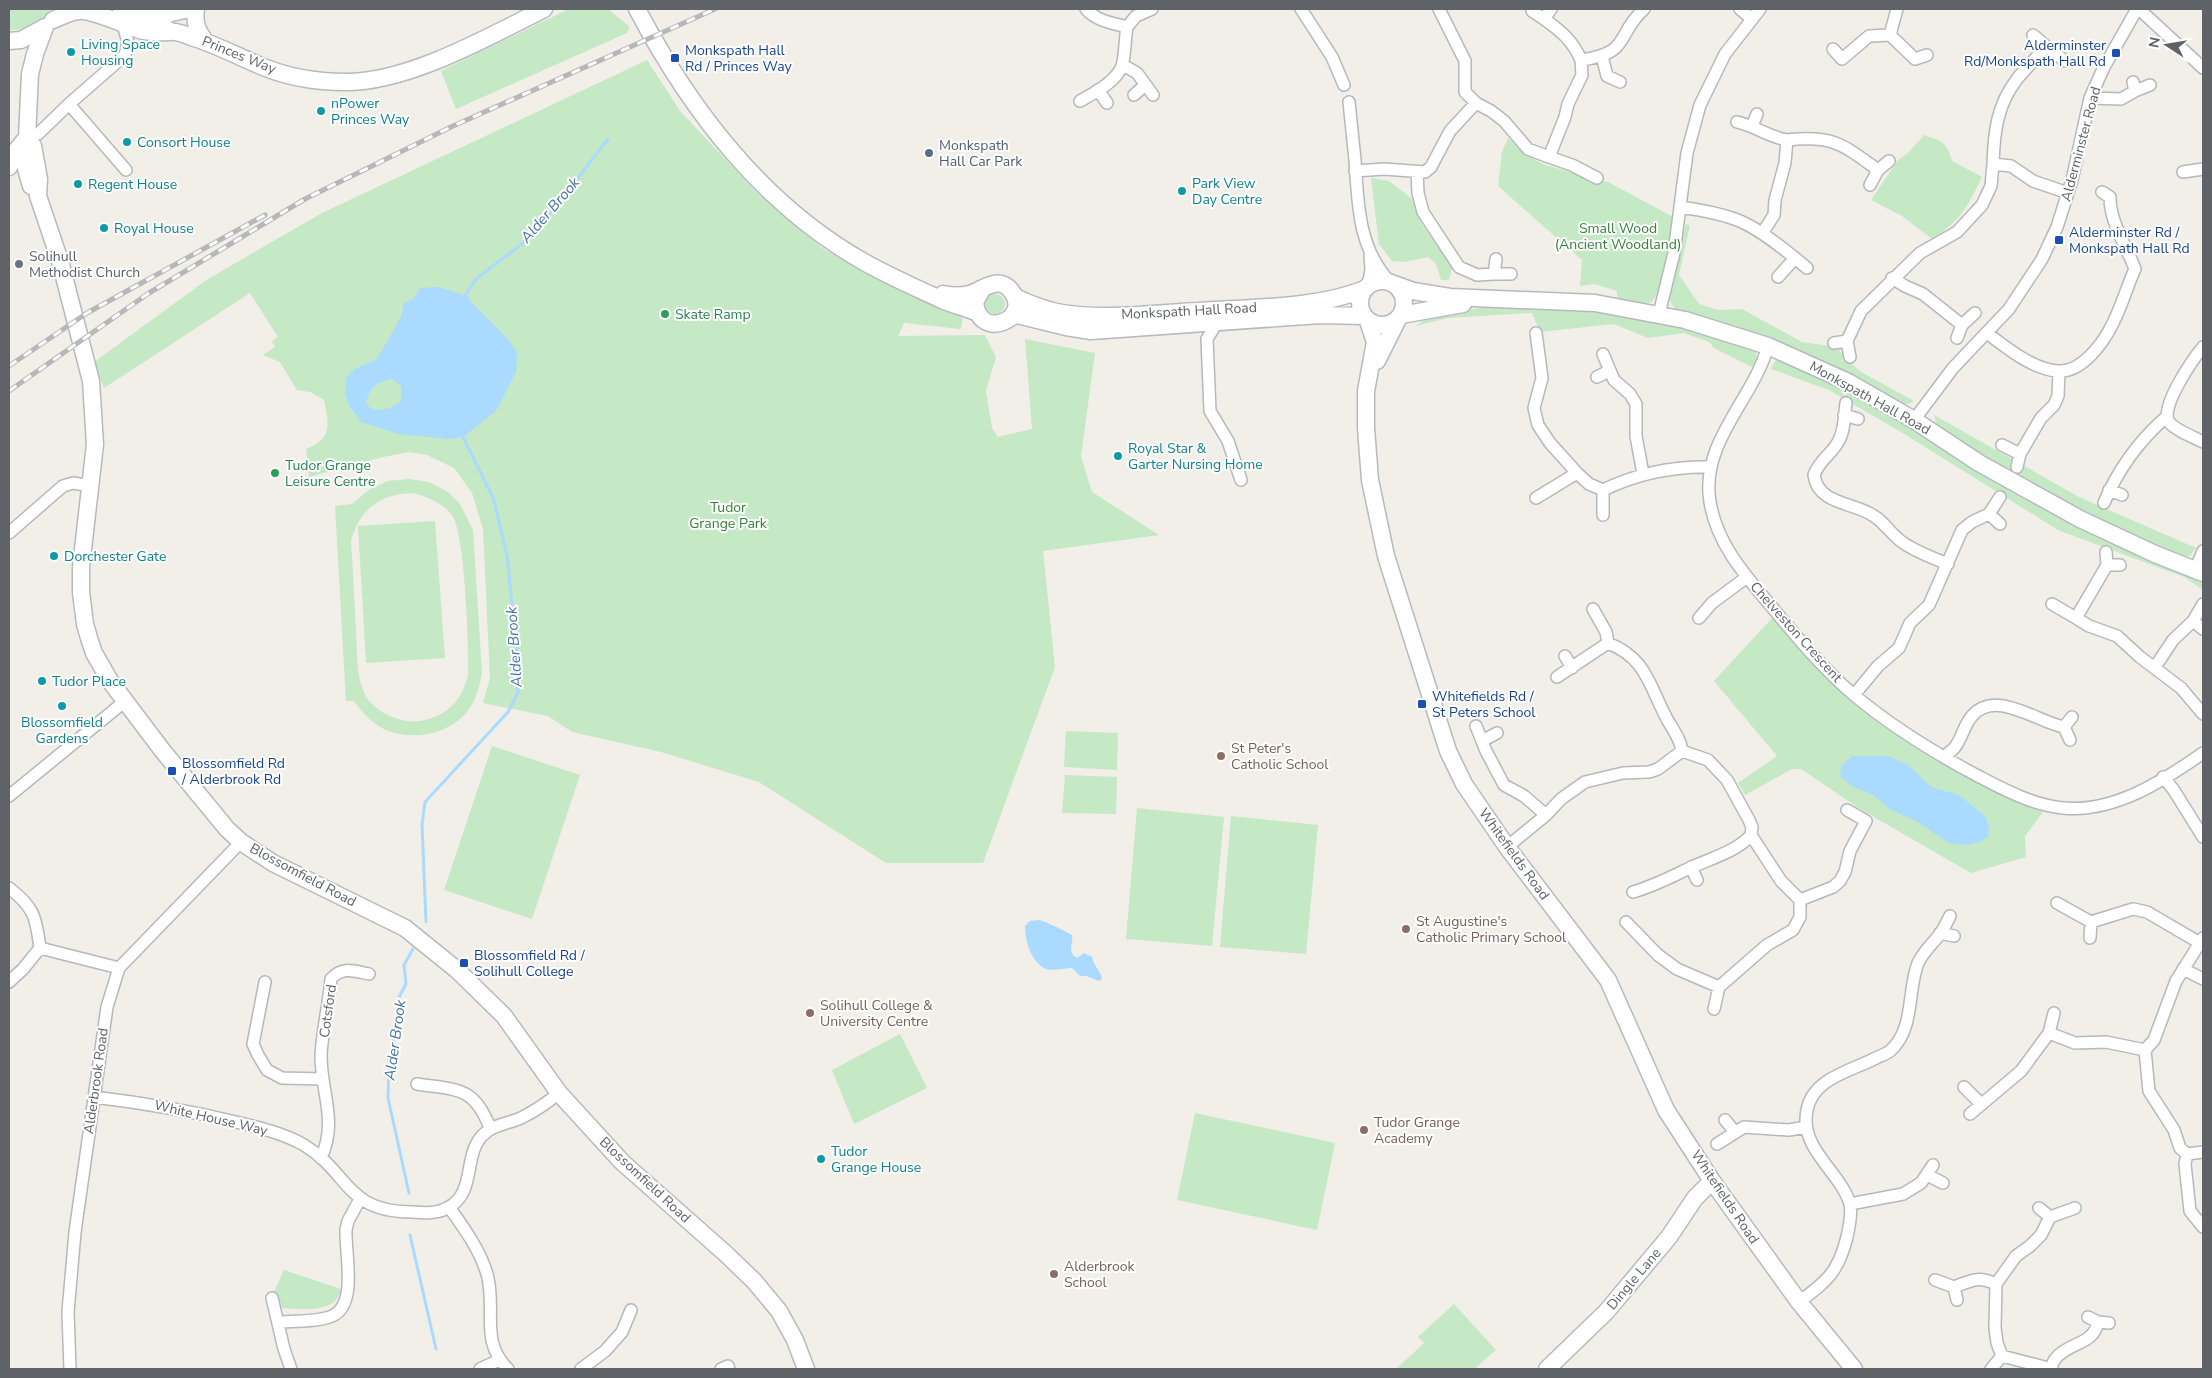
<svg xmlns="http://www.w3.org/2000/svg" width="2212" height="1378" viewBox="0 0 2212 1378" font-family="'Nunito Sans',sans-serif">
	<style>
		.green { fill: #c5e8c5; fill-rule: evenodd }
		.water { fill: #aadaff; fill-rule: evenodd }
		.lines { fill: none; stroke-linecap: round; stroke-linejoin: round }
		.stream { stroke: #aadaff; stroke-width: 3 }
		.street-casing { stroke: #b5b8bc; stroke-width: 14 }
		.secondary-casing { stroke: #b6babf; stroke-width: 19 }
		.street { stroke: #fff; stroke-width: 11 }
		.secondary { stroke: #fff; stroke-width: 16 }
		.rail-casing { stroke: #b6b7b8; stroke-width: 5 }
		.rail { stroke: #fff; stroke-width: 3; stroke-dasharray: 9; stroke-linecap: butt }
		.culture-dot { fill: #0f9aa8; stroke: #fff; stroke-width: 2 }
		.transit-dot { fill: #1a4fb4; stroke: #fff; stroke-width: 2 }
		.service-dot { fill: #5c6f8a; stroke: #fff; stroke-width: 2 }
		.worship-dot { fill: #6b7280; stroke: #fff; stroke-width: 2 }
		.leisure-dot { fill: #2e9e5b; stroke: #fff; stroke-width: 2 }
		.education-dot { fill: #8d6e63; stroke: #fff; stroke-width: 2 }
		.labels { text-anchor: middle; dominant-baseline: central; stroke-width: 4; stroke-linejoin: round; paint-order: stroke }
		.culture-label { font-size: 14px; fill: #0d838f; stroke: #fff; text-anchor: start }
		.transit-label { font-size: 14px; fill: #164399; stroke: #fff; text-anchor: start }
		.street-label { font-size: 14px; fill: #5f6368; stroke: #fff }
		.service-label { font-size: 14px; fill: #4e5e75; stroke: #fff; text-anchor: start }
		.park-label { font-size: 14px; fill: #348238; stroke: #fff }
		.worship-label { font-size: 14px; fill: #5b616d; stroke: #fff; text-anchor: start }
		.leisure-label { font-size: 14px; fill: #27864d; stroke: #fff; text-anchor: start }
		.education-label { font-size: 14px; fill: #785e54; stroke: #fff; text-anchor: start }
		.water-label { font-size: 15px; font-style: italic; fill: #4174aa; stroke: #fff }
	</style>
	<rect width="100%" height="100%" fill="#f1efe8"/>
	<!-- green -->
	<path class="green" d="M9,9h42c-11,14 -23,22 -42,21z
		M569,9h39l22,18 -3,6 -171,76 -15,-38z
		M647,60l33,51 76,81 66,56 54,31 42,19 45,16 -2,15 -57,-6 -6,13 87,-1 11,22 -10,34 6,37 6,9 34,-8 -7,-90 70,14 -14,103 11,36 67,43 -116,16 12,116 -72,196h-97l-127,-81 -98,-30 -89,-20 -24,-16 -65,-13 7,-25 -7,-149 -11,-36 -18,-25 -27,-13 -18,-3 -26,5 -74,20 -3,-28c27,-11 23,-24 18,-49l-14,-8 -13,-2 -17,-28 -17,-7 12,-8 -3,-6 6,-4 -28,-44 -146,95 -10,-26 114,-83 114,-66z
		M1924,135c18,6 23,7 28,26l30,16c-16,32 -20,42 -50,62l-30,-23 -31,-16 27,-40 10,-7z
		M1508,138l16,16 21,11 63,17 67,36c-4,20 -9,64 -21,81 -2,3 -6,4 -9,6l-28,-5v-9l-23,-7 -14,2 2,-26 -84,-74 4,-34z
		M1371,178l18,3 22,17 6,12 2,10 33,48 -3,12h-8l-5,-16 -8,-7 -24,5 -12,-1 -13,-17z
		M1686,224l4,2 -11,49 20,29 19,6 24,-1 60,33 35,5 11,14 13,11 53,29 -6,3 -8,-1 -38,-23 -78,-36 -107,-33 -6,-8 -2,-7z
		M985 304a10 10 0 1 1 20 0a10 10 0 1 1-20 0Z
		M1540,305l78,7 56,11 82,28 1,4 -3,13 -40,-20 -5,-6 -25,-9 -36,5 -34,-14 -74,8 -8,-19 -84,5 -33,8 16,-10 49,-8z
		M1777,358l41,14 385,205v13l-19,-13 -126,-47 -157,-98 -72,-42 -58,-21z
		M1934,415l145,82 117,51 -6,8h-11l-78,-35 -99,-52 -65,-43z
		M409,479l20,3 19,10 12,12 13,26 9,143c-2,10 -4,20 -9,30 -16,29 -54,39 -85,28 -14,-6 -26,-18 -34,-30h-8l-11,-195 17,-2 18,-15 18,-8zM413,493c14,4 30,10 39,22 13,18 17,131 16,157 0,6 -3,13 -5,18 -8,18 -25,29 -44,31 -20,3 -49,-11 -56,-31 -7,-18 -6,-41 -7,-60 -2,-30 -3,-60 -5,-90 10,-32 29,-46 62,-47z
		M435,521l10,137 -79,5 -8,-137z
		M1773,617l103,101 60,42 69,35 38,17 -18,24 1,21 -55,16 -111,-64 -59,-40h-9l-47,26 -7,-12 39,-27 -63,-75z
		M1066,731l52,2 -1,37 -53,-3z
		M492,746l88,29 -48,144 -88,-29z
		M1065,775l52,2 -1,37 -54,-1z
		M1137,808l87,9 -12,129 -86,-7z
		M1231,816l87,9 -12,129 -86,-7z
		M900,1034l27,54 -73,36 -22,-54z
		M1195,1113l140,30 -18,87 -140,-30z
		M284,1270l57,19c-4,25 -40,20 -59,19l-8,-16z
		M1454,1304l42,46 -22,19h-78l28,-26 -6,-6z"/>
	<!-- water -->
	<path class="water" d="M439,287l30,10 1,4 37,37 10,15 -1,19 -20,39 -33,26 -15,2 -49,-5 -38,-12 -12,-16 -4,-14 1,-14 9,-9 22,-10 24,-42 3,-14 9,-4 7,-11zM393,379l8,8v14c-10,8 -28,14 -35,2 3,-15 11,-22 27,-24z
		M1852,756h36l20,9 23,22 28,8 26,21 4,10 -1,11 -8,5 -13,3 -18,-2 -33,-22 -25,-11 -18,-15 -21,-9 -12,-10 2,-11z
		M1039,920c6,1 28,12 33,15 2,9 -6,16 5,23l7,-5 8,4c1,8 9,14 10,22l-3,2 -13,-5h-6l-8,-8c-8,0 -21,4 -28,0 -13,-8 -19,-26 -19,-42l5,-5z"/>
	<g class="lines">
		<!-- stream -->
		<path class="stream" d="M465,295l12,-17 45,-34 34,-38 52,-67
			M426,922l-4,-97 3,-23 83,-90 10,-20 -1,-39 -10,-97 -13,-56 -31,-63
			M409,1193l-21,-95 1,-39 9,-35v-25l8,-15 -2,-19 9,-16
			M410,1235l26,114"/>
		<!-- street casing -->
		<g class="street-casing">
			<path id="street" d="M1301,9l31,48 12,28
				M1439,9l26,52v31l11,11
				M1551,9l-7,10c17,12 29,22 37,41
				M1740,9l11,9
				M2139,9l64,59
				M1532,11l12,8
				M1127,27l9,-11 16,-7
				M1890,35l25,24 12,-4
				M2033,35l13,11
				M1833,49l9,10 27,-23 21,-1 7,-26
				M1602,56l5,20 13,6
				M1123,65l14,8 16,22
				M1098,90l9,13
				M2135,91l15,-6
				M1134,95l11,-10
				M2090,98l31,1 14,-8 -2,-9
				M1080,101c14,-8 36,-19 42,-35 3,-9 3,-28 5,-39 -14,-4 -31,-6 -41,-18
				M1349,102c2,19 4,39 6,58 3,44 3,88 35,122
				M69,104l57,66
				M1737,122c18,4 32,15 50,18
				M1752,126l5,-12
				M27,134h11l31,-30 56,-49 3,-13 -5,-17
				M1549,157l23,8 25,13
				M1993,164c1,-32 4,-59 24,-85 9,-11 19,-20 29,-33l19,15
				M1878,170l11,-9
				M1355,171l29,-2 41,3 6,-5 19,-36 26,-28 15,8 13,10 24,28 21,8 16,-40 3,-13 14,-29 -1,-15c51,-7 34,-25 63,-51
				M1417,172l1,21 5,19 36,55 18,8 17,-1 2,-15
				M2183,172l20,-3
				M1680,207c57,8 70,15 115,51l-17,19
				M1763,232l11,-17 1,-15 10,-37 2,-23c46,-5 55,4 91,30l-8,15
				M1795,258l12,10
				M1494,274h17
				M1892,278l13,8 18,8 39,31 13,-12
				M1368,286l3,-16 -1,-16
				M1659,314l15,-61 13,-100 13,-48 25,-51 35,-45
				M1218,321l-11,18 3,72 18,30 13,39
				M1536,333l6,45 -8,30 4,17 12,18 27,30 12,11 14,6c35,-17 69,-24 108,-23
				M1987,333c18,14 47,37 71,38 24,2 46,-29 55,-48 9,-17 14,-37 22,-54 -9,-24 -25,-46 -25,-72l-8,-5
				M1957,338l5,-13
				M1834,343l13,-2
				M1768,346c-15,54 -68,96 -58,156 7,42 34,72 61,104 26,31 52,63 83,89 37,31 79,57 122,80 27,14 56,30 87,33 51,5 100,-27 140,-55
				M2203,347c-10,12 -44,61 -34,75 7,9 25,15 34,20
				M1603,354l11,26 16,14 6,10v32l7,38
				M1850,357l-3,-16 14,-30 59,-58 37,-21 25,-27 9,-19 2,-22 18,2 22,15 35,12
				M1597,377l12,-6
				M1846,403c-2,13 -1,28 -8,39 -7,13 -18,17 -24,33 4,30 40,27 60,41 11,7 18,19 28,26 14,10 31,16 46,22
				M1844,415l14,4
				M1914,420l39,-52 56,-59 33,-50 15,-32 15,-47 18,-82 14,-31 33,-58
				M2002,445l18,9 21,-36 13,-13 4,-9 1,-24
				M2017,467l3,-13
				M1603,490v25
				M2109,490l13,5
				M1536,498l41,-25
				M2104,503c14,-34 35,-62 62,-86
				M1989,514l11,10
				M9,533l54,-47 10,-3 18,3
				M2106,552l1,13 -31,53 13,8 28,10 23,21 41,31 22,26
				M2107,565h13
				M2198,571v-8l5,-12
				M2052,604l24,14
				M1593,609l13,23 2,11
				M1699,618l13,-15 35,-26
				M2193,621l10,8
				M1565,656l7,12
				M2155,667l18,-27 20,-19 10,-17
				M1557,677l51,-34c38,15 41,42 58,74 6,12 14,20 16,34
				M1854,695l24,-29 21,-18 11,-25 19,-18 33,-75 10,-8 17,-8 11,-17
				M1476,726l10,25 18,34 20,11 22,19
				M2064,727l6,13
				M1482,741l15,-8
				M1944,757c3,-3 8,-6 11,-10 7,-9 9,-22 17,-31 24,-27 63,5 92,11l8,-10
				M2163,777l10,12 30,48
				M9,796l115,-94
				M1507,847l39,-32 15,-16 24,-17 38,-9 26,-1 9,-3 24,-18 26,9 19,20 22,40 3,7 -1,8 30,46 19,19v17l-7,13 -26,15 -48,42 -42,-18 -19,-14 -32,-33
				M1691,867l6,13
				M9,888c25,19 27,29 31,60l79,20
				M1633,892c21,-6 38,-15 57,-24 19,-9 48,-17 61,-33
				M1800,900l33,-13 7,-6 5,-9 5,-21 16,-30 -19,-11
				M2057,903l34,19
				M1940,933l14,3
				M2090,938l1,-16 42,-13 14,3 53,31
				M2203,938l-27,43 -22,59 -9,10 4,41 25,39 6,18 7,6 16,-2
				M2183,969l20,10
				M9,982l14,-13 17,-21
				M265,982l-12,62 5,11 9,15 15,8 41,1
				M1714,1009l5,-22
				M2049,1033l5,-20
				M417,1084c40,6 57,2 73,44
				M1964,1087l17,17
				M94,1097c50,6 97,14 146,26 21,5 45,11 64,22 46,28 41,67 108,67 13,1 26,2 37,-5 26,-14 15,-50 32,-70 10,-12 26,-13 40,-19 14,-7 26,-15 38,-25
				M1970,1114l51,-43 28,-38 26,10 31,-1 39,8
				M1725,1120l10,12
				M1717,1144l27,-17 45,3 17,-3
				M2187,1154l-2,10 5,47 13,16
				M321,1158c17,-37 0,-65 0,-102 1,-25 8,-52 10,-77 11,-13 23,-8 38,-5
				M1927,1175l16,8
				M1850,1204l53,-10 18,-11 12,-18
				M449,1207c15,21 31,43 38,67 10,35 -8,67 21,95
				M2039,1208l11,9
				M1935,1280l19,7c18,-7 24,-11 42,-3
				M1954,1287l3,13
				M272,1298l12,51 7,20
				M1799,1302c28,-21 39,-29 48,-65 2,-9 5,-24 3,-33 -10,-33 -51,-55 -43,-94 6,-32 44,-39 69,-52 4,-2 10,-4 14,-7 25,-22 17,-60 28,-88 5,-11 16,-21 23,-30 3,-5 6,-11 9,-17
				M2088,1317l10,5 11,1
				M278,1322c15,-1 41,0 54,-6 26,-11 13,-62 14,-86l2,-9 12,-22
				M2002,1356l50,13
				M70,1369l-2,-57 7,-80 32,-225 12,-39 122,-126
				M480,1369l19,-9
				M581,1369l24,-18 17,-19 9,-22
				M721,1369l7,-3 1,3
				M1991,1369l11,-13 -5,-13 -2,-15 1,-44 20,-28 14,-10 11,-11 9,-18 25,-9
				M2051,1369c1,-4 3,-9 5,-11 13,-16 38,-13 42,-36"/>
		</g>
		<!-- secondary casing -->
		<g class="secondary-casing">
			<path id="secondary" d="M121,9l16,8 19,4 14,10
				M196,9c-2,14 1,21 9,32
				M637,9c54,102 125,195 227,253 25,14 52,26 78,38 12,5 24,8 36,13
				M145,10l22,4 22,-5
				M53,20c8,-3 16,-8 25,-9 14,-2 48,15 65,20 9,2 16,1 26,1 7,-1 15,2 22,5 24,7 46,19 70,29 26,11 57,16 85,16 63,0 142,-45 198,-73
				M9,41l12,-1 24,-13
				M27,138l6,8 6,33 -1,17 22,65 31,120 4,63 -14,123v25l4,32 4,14 5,15 16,28 52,69 65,79 14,13 32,21 132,65 52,42 47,46 55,77 63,69 104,92 28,27 25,30 16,29 11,29
				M9,167l7,-16 8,-10
				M31,186l-9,-31 5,-17 3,-64 5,-20 10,-27
				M1360 303a22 22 0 1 1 44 0a22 22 0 1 1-44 0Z
				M1394,284l19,7 37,6 145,6 90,17 83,26 80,36 66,38 65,43 101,56 75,35 48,19
				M943,294c9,2 19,2 27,0 14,-5 30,-20 42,-2 20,27 -33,50 -37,10l8,-14
				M1015,297c15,7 30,13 47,16 45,7 92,0 137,-2 55,-4 115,-2 166,-22
				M1401,315l62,-11
				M1012,317l5,-2 49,12 25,4 229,-16 44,1
				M1368,321l7,21 -9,49v37l4,52 16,76 62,195 16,33 43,63 101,133 58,130 46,71 87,121 55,67
				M1377,361l21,-42
				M1547,1369l59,-57 63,-75 26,-39 17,-17"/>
		</g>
		<!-- street -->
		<use href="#street" class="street"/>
		<!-- secondary -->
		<use href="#secondary" class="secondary"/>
		<!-- rail casing -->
		<g class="rail-casing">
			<path id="rail" d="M9,366l78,-53 178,-98
				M9,391l140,-98 156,-94 148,-73 262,-117"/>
		</g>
		<!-- rail -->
		<use href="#rail" class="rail"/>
	</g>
	<!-- markers -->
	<g class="culture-dot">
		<circle cx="71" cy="52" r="5"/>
		<circle cx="321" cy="111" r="5"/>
		<circle cx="127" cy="142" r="5"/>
		<circle cx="78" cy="184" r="5"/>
		<circle cx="1182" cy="191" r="5"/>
		<circle cx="104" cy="228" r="5"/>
		<circle cx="1118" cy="456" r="5"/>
		<circle cx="54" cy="556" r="5"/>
		<circle cx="42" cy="681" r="5"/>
		<circle cx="62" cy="706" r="5"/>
		<circle cx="821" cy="1159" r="5"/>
	</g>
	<g class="transit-dot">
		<rect x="2111" y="48" width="10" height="10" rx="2.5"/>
		<rect x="670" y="53" width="10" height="10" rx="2.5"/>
		<rect x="2054" y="235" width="10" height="10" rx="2.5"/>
		<rect x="1417" y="699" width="10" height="10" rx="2.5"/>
		<rect x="167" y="766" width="10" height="10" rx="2.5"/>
		<rect x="459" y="958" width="10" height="10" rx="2.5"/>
	</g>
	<circle class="service-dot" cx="929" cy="153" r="5"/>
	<circle class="worship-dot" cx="19" cy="264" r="5"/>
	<g class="leisure-dot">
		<circle cx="665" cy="314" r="5"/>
		<circle cx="275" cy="473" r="5"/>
	</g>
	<g class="education-dot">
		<circle cx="1221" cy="756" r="5"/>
		<circle cx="1406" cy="929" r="5"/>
		<circle cx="810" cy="1013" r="5"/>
		<circle cx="1364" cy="1130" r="5"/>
		<circle cx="1054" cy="1274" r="5"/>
	</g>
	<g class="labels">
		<!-- culture labels -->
		<g class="culture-label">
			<text x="81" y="44">Living Space<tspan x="81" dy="16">Housing</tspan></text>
			<text x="331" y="103">nPower<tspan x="331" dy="16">Princes Way</tspan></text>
			<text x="137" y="142">Consort House</text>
			<text x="1192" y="183">Park View<tspan x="1192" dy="16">Day Centre</tspan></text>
			<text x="88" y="184">Regent House</text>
			<text x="114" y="228">Royal House</text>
			<text x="1128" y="448">Royal Star &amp;<tspan x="1128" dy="16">Garter Nursing Home</tspan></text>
			<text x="64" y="556">Dorchester Gate</text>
			<text x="52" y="681">Tudor Place</text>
			<text x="62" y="722" text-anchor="middle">Blossomfield<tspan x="62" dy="16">Gardens</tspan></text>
			<text x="831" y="1151">Tudor<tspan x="831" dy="16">Grange House</tspan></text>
		</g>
		<!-- transit labels -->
		<g class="transit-label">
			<text x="2106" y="45" text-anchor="end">Alderminster<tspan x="2106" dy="16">Rd/Monkspath Hall Rd</tspan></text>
			<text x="685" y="50">Monkspath Hall<tspan x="685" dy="16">Rd / Princes Way</tspan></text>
			<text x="2069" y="232">Alderminster Rd /<tspan x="2069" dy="16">Monkspath Hall Rd</tspan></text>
			<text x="1432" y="696">Whitefields Rd /<tspan x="1432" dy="16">St Peters School</tspan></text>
			<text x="182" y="763">Blossomfield Rd<tspan x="182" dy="16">/ Alderbrook Rd</tspan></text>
			<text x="474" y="955">Blossomfield Rd /<tspan x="474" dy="16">Solihull College</tspan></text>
		</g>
		<!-- street labels -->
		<g class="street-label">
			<text transform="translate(239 55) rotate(22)">Princes Way</text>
			<text transform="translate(2081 144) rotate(-75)">Alderminster Road</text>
			<text transform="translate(1189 311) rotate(-3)">Monkspath Hall Road</text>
			<text transform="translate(1870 398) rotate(29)">Monkspath Hall Road</text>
			<text transform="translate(1796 632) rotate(48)">Chelveston Crescent</text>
			<text transform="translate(1514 854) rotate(54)">Whitefields Road</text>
			<text transform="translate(303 875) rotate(28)">Blossomfield Road</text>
			<text transform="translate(328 1011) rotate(-82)">Cotsford</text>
			<text transform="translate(96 1081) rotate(-82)">Alderbrook Road</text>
			<text transform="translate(211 1118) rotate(13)">White House Way</text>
			<text transform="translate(645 1180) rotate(43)">Blossomfield Road</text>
			<text transform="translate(1725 1197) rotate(56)">Whitefields Road</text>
			<text transform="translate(1634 1279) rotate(-50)">Dingle Lane</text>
		</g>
		<!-- service labels -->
		<g class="service-label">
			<text x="939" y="145">Monkspath<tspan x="939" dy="16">Hall Car Park</tspan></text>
		</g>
		<!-- park labels -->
		<g class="park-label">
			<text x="1618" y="228">Small Wood<tspan x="1618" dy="16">(Ancient Woodland)</tspan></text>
			<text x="728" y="507">Tudor<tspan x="728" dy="16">Grange Park</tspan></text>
		</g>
		<!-- worship labels -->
		<g class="worship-label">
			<text x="29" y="256">Solihull<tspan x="29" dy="16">Methodist Church</tspan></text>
		</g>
		<!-- leisure labels -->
		<g class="leisure-label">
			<text x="675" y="314">Skate Ramp</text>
			<text x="285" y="465">Tudor Grange<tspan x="285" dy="16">Leisure Centre</tspan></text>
		</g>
		<!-- education labels -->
		<g class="education-label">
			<text x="1231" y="748">St Peter's<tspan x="1231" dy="16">Catholic School</tspan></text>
			<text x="1416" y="921">St Augustine's<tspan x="1416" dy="16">Catholic Primary School</tspan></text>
			<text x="820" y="1005">Solihull College &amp;<tspan x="820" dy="16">University Centre</tspan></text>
			<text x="1374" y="1122">Tudor Grange<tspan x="1374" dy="16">Academy</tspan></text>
			<text x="1064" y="1266">Alderbrook<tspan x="1064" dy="16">School</tspan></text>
		</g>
		<!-- water labels -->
		<g class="water-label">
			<text transform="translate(550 210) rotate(-49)">Alder Brook</text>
			<text transform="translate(514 647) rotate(-94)">Alder Brook</text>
			<text transform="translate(395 1040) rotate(-82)">Alder Brook</text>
		</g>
	</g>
	<!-- border -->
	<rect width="2212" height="1378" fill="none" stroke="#5f6368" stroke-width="20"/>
	<!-- north arrow -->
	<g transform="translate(2167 45) rotate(282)" stroke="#ffffff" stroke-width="4" paint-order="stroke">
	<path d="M0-4L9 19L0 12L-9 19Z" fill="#5f6368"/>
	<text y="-8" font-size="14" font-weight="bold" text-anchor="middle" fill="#5f6368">N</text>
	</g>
</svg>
